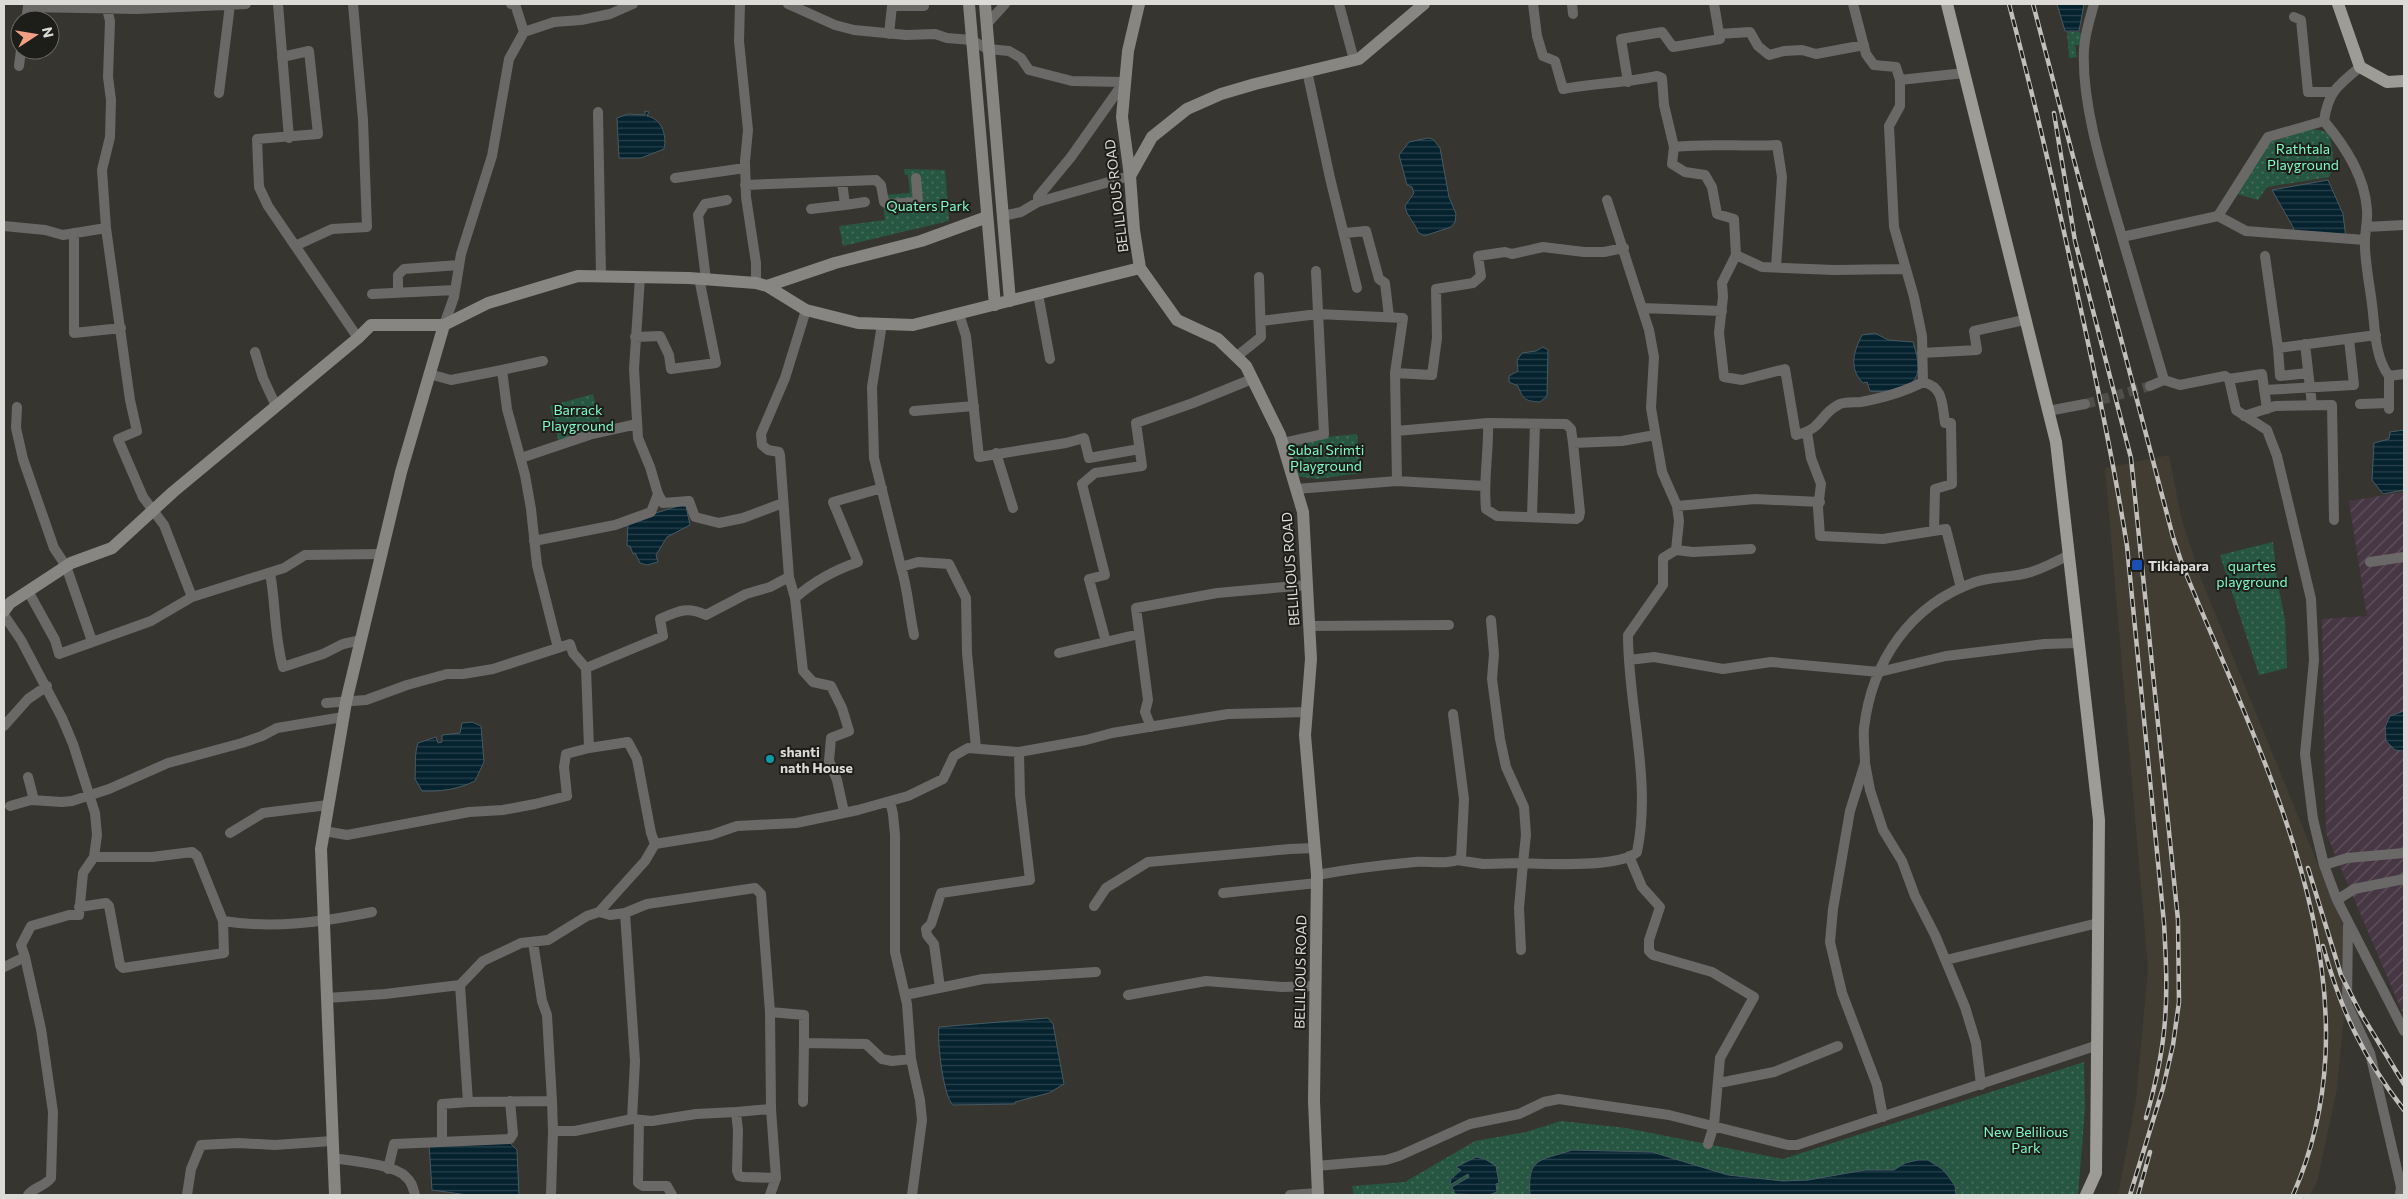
<svg xmlns="http://www.w3.org/2000/svg" width="2408" height="1199" viewBox="0 0 2408 1199" font-family="Commissioner,sans-serif">
	<style>
		.built { fill: #413d32 }
		.industrial { fill: url(#industrial-furrows) }
		.grass { fill: url(#grass-dots) }
		.water { fill: url(#water-rules); stroke: #465a62 }
		.lines { fill: none; stroke-linecap: round; stroke-linejoin: round }
		.street-tunnel { stroke: #504e49; stroke-width: 10; stroke-dasharray: 10 5; stroke-linecap: butt }
		.street { stroke: #6a6967; stroke-width: 10 }
		.secondary { stroke: #888682; stroke-width: 12 }
		.primary { stroke: #9e9c97; stroke-width: 12 }
		.rail-casing { stroke: #c1c0bc; stroke-width: 4.5 }
		.rail { stroke: #1d1d1a; stroke-width: 2.5; stroke-dasharray: 8; stroke-linecap: butt }
		.transit-dot { fill: #1a4fb4; stroke: #1d1d1a; stroke-width: 2 }
		.culture-dot { fill: #0f9aa8; stroke: #1d1d1a; stroke-width: 2 }
		.labels { text-anchor: middle; dominant-baseline: central; stroke-width: 4; stroke-linejoin: round; paint-order: stroke }
		.park-label { font-size: 14px; fill: #82fac3; stroke: #1d1d1a }
		.street-label { font-size: 14px; fill: #dcdbd8; stroke: #1d1d1a }
		.poi-label { font-size: 14px; font-weight: bold; fill: #dcdbd8; stroke: #1d1d1a; text-anchor: start }
	</style>
	<defs>
		<pattern id="industrial-furrows" width="10" height="10" patternUnits="userSpaceOnUse" patternTransform="scale(1.25)"><rect width="10" height="10" fill="#473744"/><path d="M-1 1l2-2M0 10L10 0M9 11l2-2" fill="none" stroke="#61535e"/></pattern>
		<pattern id="grass-dots" width="8" height="8" patternUnits="userSpaceOnUse" patternTransform="scale(1.25)"><rect width="8" height="8" fill="#275742"/><path d="M2 2h.1M6 6h.1" fill="none" stroke="#466f5d" stroke-width="1.8" stroke-linecap="round"/></pattern>
		<pattern id="water-rules" width="6" height="5" patternUnits="userSpaceOnUse" patternTransform="scale(1.25)"><rect width="6" height="5" fill="#05222f"/><path d="M0 2.5h6" fill="none" stroke="#29424c"/></pattern>
	</defs>
	<rect width="100%" height="100%" fill="#373530"/>
	<!-- built -->
	<path class="built" d="M2169,455l12,62 20,62 150,366 -14,144 -20,93 -7,13h-192l18,-96 12,-130 -43,-501z"/>
	<!-- industrial -->
	<path class="industrial" d="M2404,492v524l-78,-183 -4,-214 45,-3 -18,-115z"/>
	<!-- grass -->
	<path class="grass" d="M2067,32h12l6,3 -2,10h-8l2,12 -8,1z
		M2312,129l17,3c2,13 8,32 0,45l-62,10 -9,13 -24,-7 29,-49z
		M904,169l41,1 4,51 -106,25 -4,-20 46,-6 -3,-25 28,-2 -2,-18h-3z
		M593,394l9,36 -43,13 -9,-37z
		M1357,434l4,39 -43,6 -23,-3 -7,-35z
		M2273,542l4,38 8,40 2,48 -28,7 -39,-120z
		M2084,1062l1,46 -7,87h-724l-2,-9 53,-4 70,-41 51,-9 35,-11 65,7 157,31z"/>
	<!-- water -->
	<path class="water" d="M2057,4h27l-5,27h-14z
		M645,111l4,1 -2,4c15,3 20,19 17,33l-23,9h-22l-2,-40 11,-4 17,1z
		M1428,138l5,1 7,9 9,49 7,17 -1,8 -4,5 -27,9 -6,-4c-3,-10 -12,-16 -13,-26l9,-13 -2,-6 -5,-2 -8,-30 10,-13z
		M2328,180l15,34 3,25 -51,-3 -2,-9 -21,-37z
		M1875,333l13,7 25,2c3,10 8,25 3,35 -6,14 -37,16 -46,14l-3,-9 -4,1c-15,-15 -9,-32 -1,-48z
		M1543,347l5,3 -1,46 -7,6c-14,-1 -17,-2 -22,-16l-9,-4v-6l9,-5 -1,-11 5,-7 14,-2z
		M2404,430v60l-21,4 -11,-14 2,-37 15,-4 1,-7z
		M681,505l5,1 4,19 -23,12 -11,18 2,7 -11,3 -7,-2 -5,-10 -2,1 -3,-8h-3l1,-24z
		M2404,711v40l-9,-1 -9,-9 -1,-14 5,-11z
		M472,722l9,4 3,36 -9,19c-16,8 -35,11 -53,10l-7,-12c1,-11 -1,-24 3,-36l18,-6 2,6 4,-1v-7l18,-2 2,-10z
		M1048,1018l5,6 11,60 -15,9 -34,9v2l-62,1c-10,-9 -16,-64 -14,-78z
		M509,1142l8,8 2,45h-51l-36,-5 -3,-46z
		M1572,1150l80,2 76,23 55,6 25,-1 57,-10h29l11,-7 13,-3h10l14,9 7,8 6,9 1,9h-426c-3,-39 11,-34 42,-45z
		M1476,1157l9,2 11,7 3,17 -3,1 1,8 -8,3 -34,-1 -3,-7 17,-10 -1,-3 -18,11 1,-6 10,-9 -5,-3z"/>
	<g class="lines">
		<!-- street-tunnel -->
		<path class="street-tunnel" d="M2085,404l65,-18"/>
		<!-- street -->
		<path class="street" d="M28,4v3l109,2 109,-5
			M278,4l11,134
			M511,4h4l9,28
			M740,4l-1,37 9,89 -3,31 1,36 10,66v20
			M788,4l47,21 19,5 52,5 29,-1 12,4 24,2 17,9 21,2 12,7 8,12 43,11 52,1
			M1339,4l15,56
			M1533,4l4,32 6,20 12,5 8,28c31,-6 63,-6 94,-13l5,2 2,27 10,42 -2,17 13,8 20,3 7,12 5,27 17,5 2,36 -14,28 1,14 -4,36 5,44 18,3 43,-11 11,66c28,-7 22,-19 42,-30 6,-4 16,-2 23,-3 21,-4 43,-10 62,-20l-1,-46 -8,-39 -20,-70 -5,-101 11,-20v-26l-4,-13 -22,-2 -8,-11 -13,-50
			M1572,4l1,10
			M2094,4c-4,14 -9,29 -10,45 -3,58 22,132 38,188
			M107,9l3,12 -2,56 3,23 -1,37 -8,33 4,58 24,172 7,31 -19,8 25,58 21,28 28,72
			M2294,17l7,3 7,72h24
			M26,20l2,-13
			M986,25l19,-21
			M889,34l3,-28h32
			M1719,34l31,-2 8,14 11,9 15,-4 18,-1 14,4 48,-9
			M282,57l27,-6 9,83 -61,5 2,48 9,19 90,132
			M19,66l2,-16
			M1307,71l23,107 27,110
			M1900,80l64,-7
			M1628,82l-7,-43 41,-7 11,15 47,-8 -6,-35
			M219,93l11,-88
			M598,112l3,164
			M2324,121c21,25 41,55 43,89 1,12 -3,25 -2,38 1,22 6,44 8,65 2,20 3,46 16,63l15,-2
			M1674,147c34,-4 69,0 103,-2l5,32 -6,90
			M675,178l70,-10
			M842,182l3,23 20,-3
			M745,185l131,-5 5,5 3,17 4,2 30,-2 -2,-24
			M1038,202v-5l33,-40 53,-75
			M811,209l34,-4
			M1003,216l18,-4 17,-10 92,-26
			M2218,216l28,15 119,9
			M4,226l41,4 18,5 43,-7
			M2366,227l38,-2
			M74,233v100l47,-5
			M1345,233l21,-2 13,48 6,4 4,34
			M295,246l37,-17 35,-2 -4,-107 -10,-116
			M1736,255l26,12 72,3 72,-1
			M2265,256l13,92 98,-13
			M640,277l-6,92 4,69 12,29 8,27 5,9 26,-2 6,16 24,6 24,-5 40,-15
			M706,279l-8,-64 7,-11 22,-4
			M398,292v-17l6,-6 55,-4
			M372,294l83,-4
			M1038,294l12,65
			M1642,308l80,3
			M959,314l7,22 13,121 87,-14 18,-5 5,20 50,-9
			M1261,321l57,-7 85,4 -8,55
			M882,324l-10,63 2,71 27,109 17,-5 31,2 17,34 1,55 9,95
			M444,325l10,-28 7,-43 31,-98 17,-97 15,-27 30,-10 27,-2 29,-6 23,-10
			M635,337l25,-1 9,19 2,14 45,-6 -17,-85
			M2305,344l7,61
			M2278,348l2,28 28,-3
			M255,352l8,26 13,28
			M1922,353l55,-3 -3,-19 50,-11
			M1236,357l25,-20 -2,-60
			M502,370l41,-9
			M429,374l22,6 51,-10 5,39 18,66 6,34 6,56 21,83
			M2389,376v33
			M2229,379l33,-5 5,35
			M2164,380l16,5 45,-9 4,3 7,31 31,20 10,26 34,143 3,61 -9,94 8,65 11,46 13,35 67,131
			M1923,382c21,5 19,23 22,41h6l1,61 -17,5 -1,42
			M2150,386l14,-6 -42,-143 96,-21 50,-79 56,-16c4,-29 14,-36 36,-54
			M2264,390l90,-5 -5,-46
			M2360,404l29,-1
			M17,407l-1,21 7,31 31,89 12,18 26,75
			M914,411l60,-5
			M2048,411l37,-7
			M2244,416l31,-10 57,-1 2,115
			M1488,423l78,1 5,5 2,14
			M1396,431l92,-8c1,29 -5,57 -2,86l11,7 79,3 3,-2 1,-5 -7,-69 49,-2 33,-6
			M1807,432l4,26 10,26 -3,24 2,28 63,3 63,-10 15,59
			M1283,443l41,-9 -8,-163
			M996,453l17,55
			M521,458l71,-24 45,-10
			M1397,481l87,5
			M1296,489l101,-8 -2,-108 37,2 5,-37 -1,-49 37,-6 8,-7 -3,-20 27,-4 7,2 31,-7 41,5h20l20,-4
			M1677,506l78,-7 65,3
			M1532,516l3,-92
			M534,541l81,-16 36,-13 7,-18
			M1676,550l17,2 58,-3
			M2370,562l34,-5
			M901,567c7,23 8,45 13,68
			M270,573c6,31 4,63 13,94l40,-13 20,-10 18,-4
			M789,577l-9,-122 -1,-3 -11,-2 -6,-5 -1,-11 24,-56 21,-68
			M28,591l27,49 4,14 92,-33 41,-24 92,-29 21,-13 76,-1
			M795,598l8,73 10,11 18,4 11,22 7,23 -18,7 -2,23 8,19 7,32
			M4,615l17,25 41,78 11,26 22,69 2,22 -3,22 -11,16 -4,42h-10l-38,11 -10,19 4,12 -21,10
			M1309,626l140,-1
			M1106,642l-17,-63 16,-4 -23,-91 13,-11 47,-7 -6,-43 57,-20 59,-24
			M1059,653l80,-19
			M1629,660l25,-3 69,12 48,-7 108,10 67,-16 98,-12 35,-1
			M586,668l3,80
			M326,703l40,-3 41,-15 40,-11h16l30,-5 77,-25 3,9 13,15 77,-32 -3,-17c18,-8 27,-13 46,-4l40,-21 24,-7 19,-10 6,21c19,-17 40,-28 63,-36l-25,-60 49,-14
			M4,726l24,-27 19,-13
			M1151,727l-6,-15 3,-12 -12,-92 81,-15 90,-8
			M1865,763c0,-12 -2,-24 -1,-35 8,-67 46,-123 111,-146 17,-6 38,-4 56,-10 13,-4 26,-11 38,-17
			M28,777l6,23
			M890,801l3,13 2,21v117l12,52 4,55 9,41 2,20 -10,75
			M10,806l21,-6 31,2 10,-1 37,-12 59,-26 74,-20 20,-7 15,-8 66,-11
			M324,831l23,4 122,-23 34,-2 32,-6 32,-8 -3,-29 2,-13 23,-6 39,-6 9,17 14,74 4,11
			M230,833l33,-20 65,-8
			M1629,856l13,31 18,20 -11,33v11l4,4 59,17 42,25 -34,61 -6,67 -6,19
			M94,857h58l40,-5 5,4 26,65c51,8 99,1 149,-9
			M1457,860l26,4 40,-1 3,-28 -2,-28 -18,-40 -6,-28 -8,-60 2,-25 -3,-34
			M2324,865l23,-7 57,-5
			M1317,875c32,-6 65,-10 98,-13 16,-1 30,3 46,-3l3,-60 -11,-85
			M1223,893l94,-10
			M2337,900l17,-11 50,-10
			M1094,906l12,-18 42,-26 142,-13 24,-1
			M79,907l27,-4 3,3 11,59 3,3 101,-15 -1,-32
			M599,912l11,3 15,-2 22,-9 108,-16 6,6 9,118 34,3v28l62,1 16,15 10,2 19,-2
			M625,913l10,148 -3,58 20,2 44,-7 40,-2
			M2348,925l-1,79 23,49 31,134 -1,8
			M533,942l9,59 5,14 5,86
			M1521,950l-2,-42 4,-45c24,1 97,5 114,-11 15,-72 -9,-145 -9,-217l35,-50v-27l13,-8 3,-29 -2,-15 -15,-34 -11,-64 3,-51 -5,-27 -42,-130
			M25,957l16,72 12,83 -2,66c-7,9 -17,9 -23,17
			M1946,960l152,-37
			M940,988l-6,-44 -7,-9 -1,-6 5,-5 10,-31 89,-13 -10,-85 -1,-43
			M905,995l78,-16 113,-7
			M1128,995l78,-14 76,6 32,-1
			M327,998l58,-4 75,-9
			M1719,1083l55,-11 64,-26
			M803,1102l1,-59
			M771,1109l5,69
			M1883,1117l-6,-32 -35,-92 -12,-51 3,-33 17,-98 15,-48 5,27 13,40 19,31 13,35 20,39 30,72 11,36 5,42
			M632,1119l-57,12h-22l-1,-30 -84,1 -8,-117 23,-24 38,-18 27,-3 39,-24 12,-4 46,-51 10,-17 56,-9 26,-9 59,-3 62,-13 50,-14 35,-17 11,-23 14,-8 51,4 67,-12 26,-7 116,-19 79,-2
			M639,1120l-1,63 5,3h24l5,9
			M442,1141v-37l26,-2
			M333,1158c18,3 61,6 73,19 6,5 7,11 9,18
			M1316,1166l70,-6 13,-4 71,-32 49,-10 25,-12 15,-3 110,16 119,30h9l301,-100
			M388,1169l6,-25 116,-5 3,-5 -3,-33
			M187,1195l4,-26 10,-24 37,-2 37,2 57,-4
			M551,1195l2,-64
			M770,1195l6,-17 -32,-1 -5,-1 -2,-5 1,-41 -2,-18 35,-3 -1,-97
			M1290,1195l28,-2"/>
		<!-- secondary -->
		<path class="secondary" d="M969,4l26,301
			M985,4l25,297
			M1139,4l-11,47 -6,66 8,59 4,54 6,38 37,52 41,19 28,27 34,69 23,77 8,147 -6,76 12,140 -3,226 4,94
			M1130,176l22,-39 35,-28 34,-15 34,-10 104,-25 65,-55
			M767,286l68,-23 86,-22 66,-24
			M4,611l6,-8 61,-40 41,-15 61,-56 185,-154 13,-13h73l44,-22 90,-27 111,2 67,5 11,3 39,24 52,13 55,2 227,-57
			M335,1195l-14,-346 25,-147 55,-230 43,-147"/>
		<!-- primary -->
		<path class="primary" d="M1947,4l109,438 43,378 -3,353 -10,22
			M2338,4l22,63 27,15 17,-1"/>
		<!-- rail casing -->
		<g class="rail-casing">
			<path id="rail" d="M2009,4c26,98 49,198 70,297 18,82 35,163 48,245l37,377c2,36 4,72 0,108 -3,29 -10,59 -18,87
				M2033,4l140,533 9,27c79,195 204,420 111,631
				M2054,113l21,128 56,217 47,462 1,82 -6,43 -10,43 -33,107
				M2308,868l33,107 19,37 44,72
				M2323,946c18,65 40,111 81,164
				M2138,1195l12,-43"/>
		</g>
		<!-- rail -->
		<use href="#rail" class="rail"/>
	</g>
	<!-- markers -->
	<rect class="transit-dot" x="2131" y="559" width="12" height="12" rx="2.5"/>
	<circle class="culture-dot" cx="770" cy="759" r="5"/>
	<g class="labels">
		<!-- park labels -->
		<g class="park-label">
			<text x="2303" y="148">Rathtala<tspan x="2303" dy="16">Playground</tspan></text>
			<text x="928" y="205">Quaters Park</text>
			<text x="578" y="409">Barrack<tspan x="578" dy="16">Playground</tspan></text>
			<text x="1326" y="449">Subal Srimti<tspan x="1326" dy="16">Playground</tspan></text>
			<text x="2252" y="565">quartes<tspan x="2252" dy="16">playground</tspan></text>
			<text x="2026" y="1131">New Belilious<tspan x="2026" dy="16">Park</tspan></text>
		</g>
		<!-- street labels -->
		<g class="street-label">
			<text transform="translate(1116 196) rotate(-97)">BELILIOUS ROAD</text>
			<text transform="translate(1290 569) rotate(-94)">BELILIOUS ROAD</text>
			<text transform="translate(1300 972) rotate(-89)">BELILIOUS ROAD</text>
		</g>
		<!-- poi labels -->
		<g class="poi-label">
			<text x="2148" y="565">Tikiapara</text>
			<text x="780" y="751">shanti<tspan x="780" dy="16">nath House</tspan></text>
		</g>
	</g>
	<!-- border -->
	<rect width="2408" height="1199" fill="none" stroke="#dcdbd8" stroke-width="10"/>
	<!-- north arrow -->
	<g transform="translate(35 35) rotate(78)"><circle r="24" fill="#1d1d1a" stroke="#696966"/>
	<path d="M0-4L9 19L0 12L-9 19Z" fill="#f39f83"/>
	<text y="-8" font-size="14" font-weight="bold" text-anchor="middle" fill="#dcdbd8">N</text>
	</g>
</svg>
